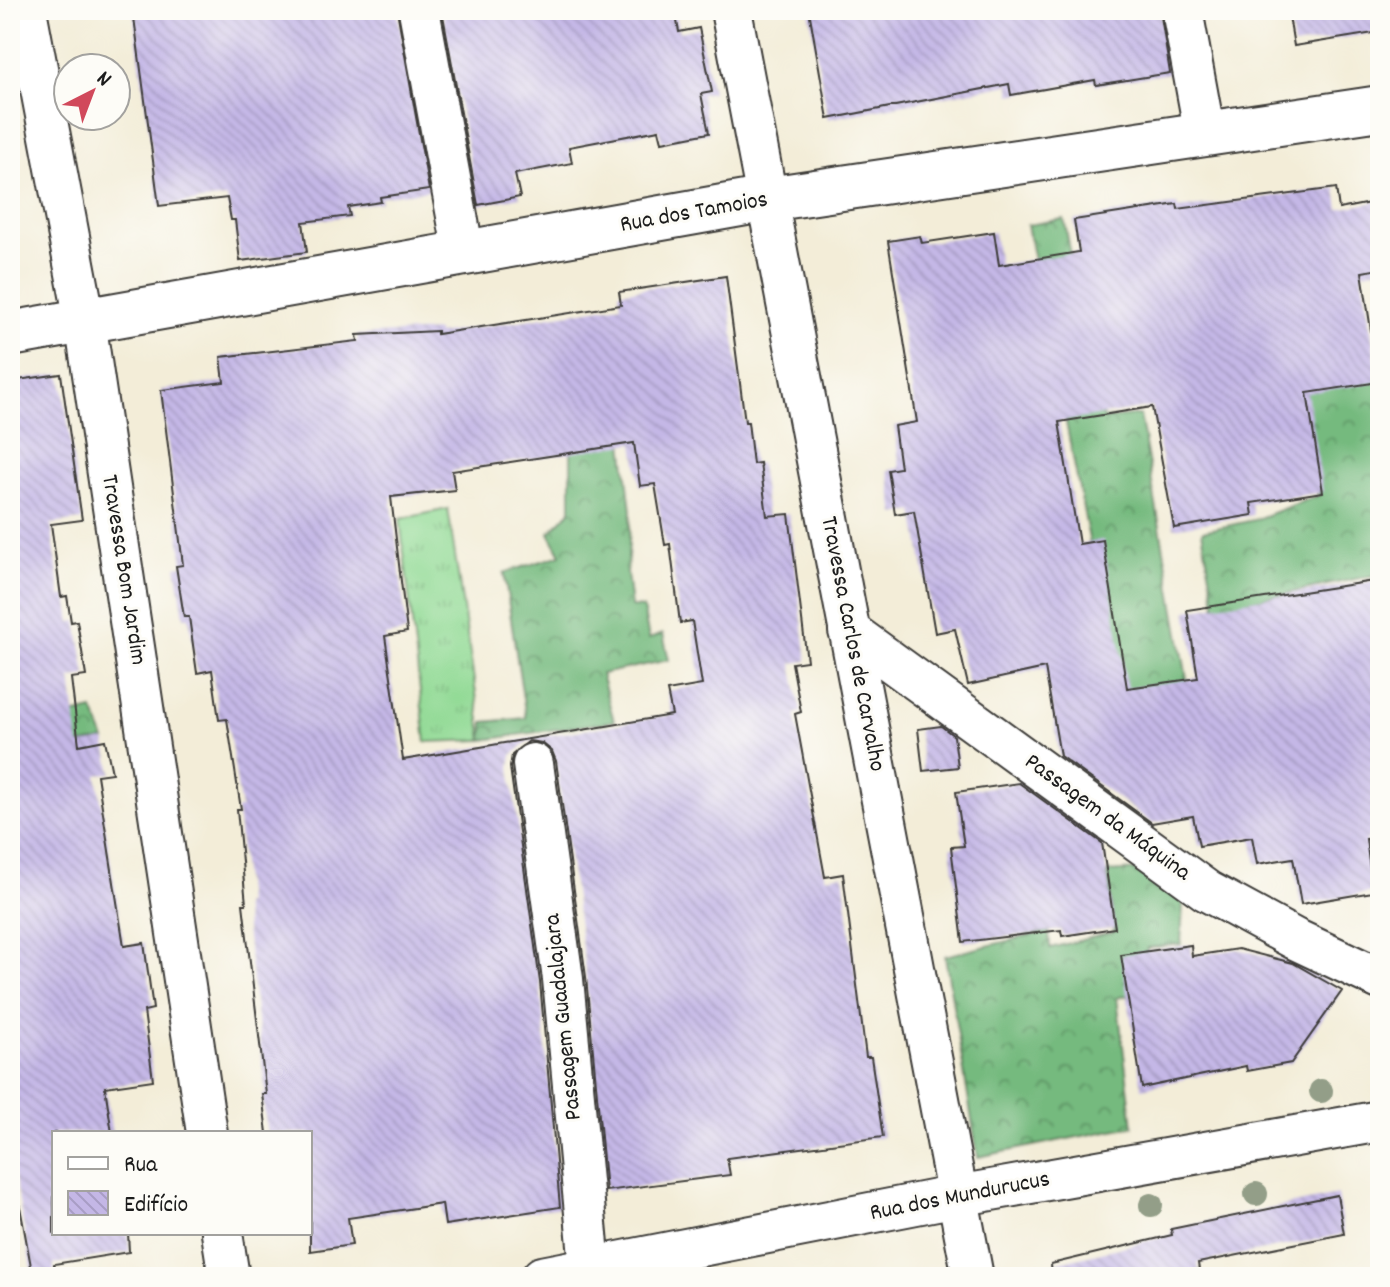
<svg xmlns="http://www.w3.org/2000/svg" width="1390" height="1287" viewBox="0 0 1390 1287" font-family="Dekko,sans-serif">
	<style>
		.grass { fill: url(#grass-tufts); stroke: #577b58; stroke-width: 2 }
		.forest { fill: url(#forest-crowns); stroke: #486b4d; stroke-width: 2 }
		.building { fill: url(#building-back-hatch); fill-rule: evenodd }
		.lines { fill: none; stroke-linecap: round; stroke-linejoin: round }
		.street-casing { stroke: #3c3b38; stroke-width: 44 }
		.secondary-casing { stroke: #3c3b38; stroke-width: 48 }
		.street { stroke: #fff; stroke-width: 40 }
		.secondary { stroke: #fff; stroke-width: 44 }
		.tree { fill: #939e88 }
		.labels { text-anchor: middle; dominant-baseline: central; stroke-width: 6; stroke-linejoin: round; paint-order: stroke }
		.street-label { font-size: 24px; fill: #1c1c1c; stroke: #fdfcf7 }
	</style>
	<defs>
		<pattern id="grass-tufts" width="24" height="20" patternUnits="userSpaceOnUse" patternTransform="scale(2)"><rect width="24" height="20" fill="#92da95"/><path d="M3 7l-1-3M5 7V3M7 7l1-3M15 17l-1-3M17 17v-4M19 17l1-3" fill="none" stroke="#7dba80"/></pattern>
		<pattern id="forest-crowns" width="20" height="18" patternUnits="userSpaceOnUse" patternTransform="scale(2)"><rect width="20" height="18" fill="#75ba7e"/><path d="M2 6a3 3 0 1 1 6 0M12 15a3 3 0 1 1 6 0" fill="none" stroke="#5f9666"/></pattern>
		<pattern id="building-back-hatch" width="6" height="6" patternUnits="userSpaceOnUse" patternTransform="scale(2)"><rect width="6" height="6" fill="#c4b7e6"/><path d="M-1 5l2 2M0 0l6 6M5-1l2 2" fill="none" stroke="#a89dc5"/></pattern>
	</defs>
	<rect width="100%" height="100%" fill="#fdfcf7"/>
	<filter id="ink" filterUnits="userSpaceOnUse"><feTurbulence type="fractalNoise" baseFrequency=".0125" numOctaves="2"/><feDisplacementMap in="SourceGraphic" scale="16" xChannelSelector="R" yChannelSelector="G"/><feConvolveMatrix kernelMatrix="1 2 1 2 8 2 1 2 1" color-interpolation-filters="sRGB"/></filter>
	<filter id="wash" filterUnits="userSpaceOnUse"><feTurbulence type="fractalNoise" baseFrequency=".006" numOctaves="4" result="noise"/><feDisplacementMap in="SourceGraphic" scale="32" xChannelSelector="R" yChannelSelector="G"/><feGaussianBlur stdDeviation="1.8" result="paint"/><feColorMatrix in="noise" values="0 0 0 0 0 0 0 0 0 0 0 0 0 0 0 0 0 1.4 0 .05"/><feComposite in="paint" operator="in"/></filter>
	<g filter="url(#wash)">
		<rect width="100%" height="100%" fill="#f3edd8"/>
		<!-- grass -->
		<path class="grass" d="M448,509l35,231 -57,2 -26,-223z"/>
		<!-- forest -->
		<path class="forest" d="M1064,219l39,200 37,-4 48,269 -67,17 -94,-476z
			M1380,373v201l-164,34 -14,-77 52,-11 65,-25 -21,-102z
			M622,433l9,78 -4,62 4,34 12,1 6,31 14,-5 6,26 -68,14 13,47 -131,19 1,-18 42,-4 -22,-145 57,-18 -12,-22 22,-23v-67z
			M93,710l12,30 -95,17v-27z
			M1139,870l44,33 -2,41 -34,4 -3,43 -27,7 16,128 -155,31 -33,-201 104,-25 1,17 64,-16 -6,-60z"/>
		<g id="blocks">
			<!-- building -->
			<path class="building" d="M133,10h264l32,180 -49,7 1,5 -33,5 2,9 -47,6 4,30 -67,9 -5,-41h-4l-4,-22 -68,8z
				M442,10h233l4,22 20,-4 13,64 -11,2 8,39 -47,9 -3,-12 -90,17 3,16 -57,11 5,23 -42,8z
				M809,10h351l10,63 -74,12 -1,-5 -84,15 -2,-11 -181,35z
				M1288,10h92v22l-86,14z
				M1336,188l3,21 41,-8v68l-18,3 17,110 -72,11 16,99 -72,11 2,12 -79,13 -22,-121 -93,15 20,122 24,-4 24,148 71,-10 -11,-68 193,-30v258l-14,1 7,53 -72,12 -8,-46 -36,6 -5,-27 -53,9 -6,-30 -41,7 -92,-67 -15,-88 -77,17 -13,-56 -20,4 -21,-122 -19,3 -7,-44 12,-2 -6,-42 23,-4 -29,-181 32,-5 2,7 72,-11 5,33 80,-13 -5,-32 103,-16 1,5z
				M726,276l19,146h3l5,42 7,-1 7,53 22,-2 18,147 -15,2 9,49 -6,2 30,163 18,-3 23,183h5l12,80 -156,21 3,17 -124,16 -20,-214 -30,-216 -4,-10 -10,-8 -13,-2 -17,14 -2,12 30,215 20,225 -115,18 -3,-21 -94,14 4,27 -42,6v-118h-43l-5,-39h4l-23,-190h3l-9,-95h4l-14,-90 -8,1 -7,-50 -15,3 -8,-56h-5l-8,-51 7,-1 -22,-175 63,-8 -3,-25 137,-16 -1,-6 80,-4v3l184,-29 -2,-13zM634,443l6,43 15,-2 10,61 5,-1 10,79 12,-2 10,64 -35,6 5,24 -269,45 -18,-124 22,-4 -16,-135 64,-7 -3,-19z
				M61,374l21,146 -31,4 10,73 6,-1 4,26 6,-1 9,55 -15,2 8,67 26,-5 7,33 -15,2 27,171 20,-3 9,66 -9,2 9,69 -48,7 7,46h-58v100h74l1,19 -75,12v13h-21l-23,-124v-772z
				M941,726l13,10 4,31 -35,4 -5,-42z
				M1019,783l83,60 13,85 -53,8 -1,-6 -98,12 -12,-95 13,-1 -8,-54z
				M1191,945l1,11 46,-7 55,14 49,28 -51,72 -44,8 -1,-5 -104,22 -21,-133z
				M1337,1195l7,39 -146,29 2,14h-148l-1,-13 121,-29 -1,-6z"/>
		</g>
	</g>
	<g filter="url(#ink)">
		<use href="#blocks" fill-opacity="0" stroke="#3c3b38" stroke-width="2"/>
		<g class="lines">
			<!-- street casing -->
			<g class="street-casing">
				<path id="street" d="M26,10l59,311 122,812
					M419,10l45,244
					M731,10l242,1267
					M1182,10l23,125
					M849,631l358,260 88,48 85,40
					M533,764l30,215 28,298
					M222,1233l7,44
					M542,1277l415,-81 423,-75"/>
			</g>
			<!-- secondary casing -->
			<g class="secondary-casing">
				<path id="secondary" d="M10,334l758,-135 612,-91"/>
			</g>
			<!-- street -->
			<use href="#street" class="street"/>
			<!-- secondary -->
			<use href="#secondary" class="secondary"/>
		</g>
		<!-- trees -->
		<g class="tree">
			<circle cx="1321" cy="1091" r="12"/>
			<circle cx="1256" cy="1194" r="12"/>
			<circle cx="1151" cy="1205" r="12"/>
		</g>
	</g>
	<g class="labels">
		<!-- street labels -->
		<g class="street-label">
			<text transform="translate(694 213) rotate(-10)">Rua dos Tamoios</text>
			<text transform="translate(123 570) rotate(81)">Travessa Bom Jardim</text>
			<text transform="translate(852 644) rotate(79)">Travessa Carlos de Carvalho</text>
			<text transform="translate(1107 818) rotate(36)">Passagem da Máquina</text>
			<text transform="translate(564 1017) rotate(-96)">Passagem Guadalajara</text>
			<text transform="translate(960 1197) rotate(-11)">Rua dos Mundurucus</text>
		</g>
	</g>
	<!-- margin -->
	<rect width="1390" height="1287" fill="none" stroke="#fdfcf7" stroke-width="40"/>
	<!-- legend -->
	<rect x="52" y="1131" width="260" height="104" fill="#fdfcf7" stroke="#a3a29f" stroke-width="2"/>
	<rect x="68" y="1157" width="40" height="12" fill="#ffffff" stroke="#a3a29f" stroke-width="2"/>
	<text x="124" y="1171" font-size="24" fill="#1c1c1c">Rua</text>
	<rect x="68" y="1191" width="40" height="24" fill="url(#building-back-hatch)" stroke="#a3a29f" stroke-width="2"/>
	<text x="124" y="1211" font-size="24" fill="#1c1c1c">Edifício</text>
	<!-- north arrow -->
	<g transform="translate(92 92) rotate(42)"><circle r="38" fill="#fdfcf7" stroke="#a3a29f" stroke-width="2"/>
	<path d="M0-6L14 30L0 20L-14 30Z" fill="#d1495b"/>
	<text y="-12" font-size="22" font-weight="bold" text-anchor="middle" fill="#1c1c1c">N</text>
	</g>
</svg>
